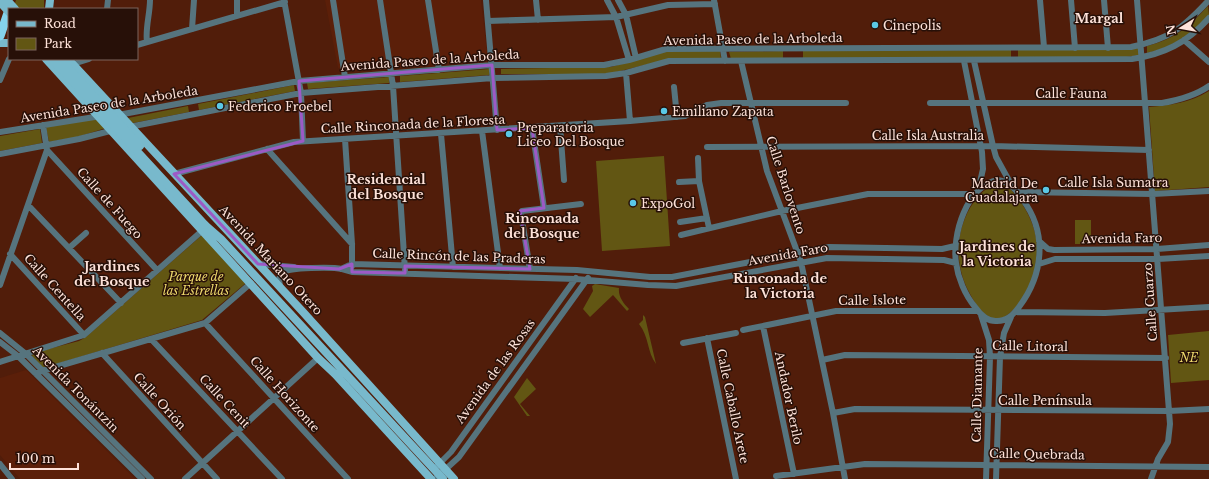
<svg xmlns="http://www.w3.org/2000/svg" width="1209" height="479" viewBox="0 0 1209 479" font-family="'Libre Baskerville',serif">
	<style>
		.built { fill: #5b1f09 }
		.green { fill: #625613 }
		.lines { fill: none; stroke-linecap: round; stroke-linejoin: round }
		.minor { stroke: #56747e; stroke-width: 6 }
		.major { stroke: #78b9cc; stroke-width: 8 }
		.highway { stroke: #85d3eb; stroke-width: 9 }
		.major-bridge { stroke: #78b9cc; stroke-width: 8 }
		.marked { fill: none; stroke: #9c5ac6; stroke-width: 3; stroke-linejoin: round }
		.poi-dot { fill: #5ac8e6; stroke: #271008; stroke-width: 1.5 }
		.labels { text-anchor: middle; dominant-baseline: central; stroke-width: 3; stroke-linejoin: round; paint-order: stroke }
		.poi-label { font-size: 12px; fill: #fee2d9; stroke: #271008; text-anchor: start }
		.street-label { font-size: 12px; fill: #fee2d9; stroke: #271008 }
		.park-label { font-size: 12px; font-style: italic; fill: #edd86c; stroke: #271008 }
		.neighbourhood-label { font-size: 13px; font-weight: bold; fill: #fee2d9; stroke: #271008 }
	</style>
	<rect width="100%" height="100%" fill="#511d0a"/>
	<!-- built -->
	<path class="built" d="M325,0h156l7,61 -150,7z
		M26,370l109,109h-115l-20,-24v-77z"/>
	<!-- green -->
	<path class="green" d="M16,0h28v9h-31z
		M1208,6l1,9c-19,20 -35,32 -62,38v-7c30,-8 40,-18 61,-40z
		M1139,48l1,7 -14,2h-108v-7z
		M1011,50v8h-208v-7z
		M667,51h53l1,8h-52l-61,15h-107v-5l110,-2z
		M783,51v8h-52l-2,-7z
		M489,69v6l-89,7v-6z
		M389,77v6l-81,6 -1,-6z
		M294,85l1,6 -96,19 -1,-6z
		M1209,91v96l-54,4 -6,-84c22,-2 41,-4 60,-16z
		M188,106l1,6 -56,11 -5,-5z
		M97,118l9,10 -29,9 -28,5 -3,-15z
		M40,129l2,14 -42,8v-15z
		M664,156l6,90 -68,5 -6,-90z
		M996,184c11,0 17,7 23,16 10,13 18,31 18,48 0,10 -2,20 -4,30 -3,6 -7,13 -10,19 -20,32 -38,27 -54,-5 -14,-26 -14,-58 1,-84 7,-11 13,-19 26,-24z
		M1075,220h16v24h-16z
		M202,235l45,47 -45,38 -159,48 -11,-12 1,-3 46,-12 7,-4z
		M595,284l24,4c-1,8 4,15 10,21l-2,2 -14,-16 -23,22 -7,-8 10,-18 -1,-5z
		M643,315l2,2 11,47c-9,-12 -7,-28 -17,-40l4,-4z
		M1209,331v49l-38,3 -3,-48z
		M527,378l9,11 -16,15 10,12h-3l-13,-19z"/>
	<g class="lines">
		<!-- minor -->
		<path class="minor" d="M284,0l17,93 2,48
			M333,0l12,77
			M380,0l13,86 12,184
			M428,0l11,70
			M486,0l11,130
			M536,0l2,20
			M607,0l9,17 13,43
			M618,0l8,15 10,43
			M714,0l11,61
			M1040,0l4,47
			M1071,0l4,48
			M1104,0l4,48
			M1137,0l33,424 -2,18 -10,17 -7,20
			M107,9l1,-9
			M237,16v-16
			M488,21l128,-4 52,-12 47,-1
			M192,29l2,-29
			M1184,40l25,22
			M147,42c-2,-13 3,-28 3,-42
			M137,45l148,-43
			M741,61l26,110 34,91 32,151 12,66
			M964,61l18,91 1,17 -5,22
			M974,61l19,85 3,11 16,29
			M73,64l16,-5
			M626,73l4,48
			M0,80l9,-21
			M674,87l3,30
			M930,103h232c17,-3 33,-7 47,-17
			M118,115l181,-34 193,-16h112l25,-5 37,-11 465,-2c39,-8 52,-19 78,-47
			M560,126l4,54
			M129,127l172,-34 192,-15 113,-2 20,-3 43,-12 463,-2c32,-5 55,-16 77,-41
			M532,128l12,80
			M482,131l18,137
			M0,132l101,-16
			M441,134l12,133
			M345,139l7,105v22
			M707,147l286,-1 156,4
			M267,149l85,95
			M47,150l110,120
			M0,154l79,-15 35,-9
			M698,158l1,23 10,47
			M174,174l120,-32 336,-21 55,-5 22,-11 14,-2h125
			M998,180c12,2 19,11 25,20 25,34 20,75 -4,107 -6,8 -12,14 -22,14 -10,1 -17,-7 -22,-14 -10,-12 -17,-29 -19,-44 -4,-28 10,-77 42,-83z
			M679,182l20,-1
			M1017,192l136,2 56,-3
			M28,205l93,98
			M680,222l27,-4
			M681,235l101,-24 86,-17h107
			M1039,241l9,8 6,1 103,-1 52,-4
			M69,248l17,-15
			M10,254l74,81
			M258,264l36,3
			M1039,264l16,-5h103l51,-3
			M341,269l11,-5 225,6 73,7h22l157,-30 113,2 13,-3
			M530,269l-9,-55 1,-3 59,-7
			M0,285l47,-135 -4,-25
			M281,288c-2,-5 -3,-11 1,-15 7,-6 51,-6 60,-4 4,1 7,2 10,3l224,7 72,6 28,1 151,-28 117,2 12,3
			M1015,312l90,1 104,-6
			M981,315l8,25 1,17 -4,122
			M205,323l143,156
			M763,326l31,148
			M743,330l93,-19h142
			M0,333l26,21 125,125
			M707,338l29,141
			M151,339l131,140
			M0,342l18,14 124,123
			M683,343l53,-10
			M102,353l115,126
			M822,360l23,-5 321,3
			M0,362l84,-27 119,-105
			M35,373l170,-50 46,-40
			M833,413l22,-4 314,2 40,-2
			M0,464l12,15
			M437,466l14,-14 125,-174
			M776,476l89,-12 344,3
			M185,479l133,-121
			M435,479l24,-22 129,-179
			M996,479l4,-122 4,-24 7,-16"/>
		<!-- major -->
		<path class="major" d="M49,9l1,-9
			M0,43h9
			M46,59l272,299 17,16 96,105
			M68,59l235,253 151,167
			M205,225l16,14 222,240"/>
		<!-- highway -->
		<path class="highway" d="M0,36l9,-26"/>
		<!-- major-bridge -->
		<path class="major-bridge" d="M7,0l8,9
			M0,2l9,10
			M52,59l153,166
			M60,59l80,87"/>
	</g>
	<!-- marked area -->
	<path class="marked" d="M492,65l5,65 35,-2 12,80 -24,3 10,58 -125,-3v7h-8l-45,-1v-8l-13,5 -81,-5 -84,-90 129,-33 -4,-60z"/>
	<!-- markers -->
	<g class="poi-dot">
		<circle cx="875" cy="25" r="4"/>
		<circle cx="220" cy="106" r="4"/>
		<circle cx="664" cy="111" r="4"/>
		<circle cx="509" cy="134" r="4"/>
		<circle cx="1046" cy="190" r="4"/>
		<circle cx="633" cy="203" r="4"/>
	</g>
	<g class="labels">
		<!-- poi labels -->
		<g class="poi-label">
			<text x="883" y="25">Cinepolis</text>
			<text x="228" y="106">Federico Froebel</text>
			<text x="672" y="111">Emiliano Zapata</text>
			<text x="517" y="127">Preparatoria<tspan x="517" dy="14">Liceo Del Bosque</tspan></text>
			<text x="1038" y="183" text-anchor="end">Madrid De<tspan x="1038" dy="14">Guadalajara</tspan></text>
			<text x="641" y="203">ExpoGol</text>
		</g>
		<!-- street labels -->
		<g class="street-label">
			<text transform="translate(753 39) rotate(-1)">Avenida Paseo de la Arboleda</text>
			<text transform="translate(430 60) rotate(-4)">Avenida Paseo de la Arboleda</text>
			<text x="1071" y="93">Calle Fauna</text>
			<text transform="translate(109 104) rotate(-9)">Avenida Paseo de la Arboleda</text>
			<text transform="translate(413 124) rotate(-3)">Calle Rinconada de la Floresta</text>
			<text x="928" y="135">Calle Isla Australia</text>
			<text x="1113" y="182">Calle Isla Sumatra</text>
			<text transform="translate(786 185) rotate(72)">Calle Barlovento</text>
			<text transform="translate(110 203) rotate(48)">Calle de Fuego</text>
			<text transform="translate(1122 238) rotate(-1)">Avenida Faro</text>
			<text transform="translate(788 254) rotate(-10)">Avenida Faro</text>
			<text transform="translate(459 256) rotate(2)">Calle Rincón de las Praderas</text>
			<text transform="translate(271 260) rotate(47)">Avenida Mariano Otero</text>
			<text transform="translate(55 287) rotate(48)">Calle Centella</text>
			<text transform="translate(872 300) rotate(-1)">Calle Islote</text>
			<text transform="translate(1150 302) rotate(-94)">Calle Cuarzo</text>
			<text transform="translate(1030 346) rotate(1)">Calle Litoral</text>
			<text transform="translate(495 371) rotate(-54)">Avenida de las Rosas</text>
			<text transform="translate(76 389) rotate(45)">Avenida Tonántzin</text>
			<text transform="translate(285 394) rotate(48)">Calle Horizonte</text>
			<text transform="translate(977 395) rotate(-89)">Calle Diamante</text>
			<text transform="translate(789 398) rotate(78)">Andador Berilo</text>
			<text x="1045" y="400">Calle Península</text>
			<text transform="translate(160 401) rotate(48)">Calle Orión</text>
			<text transform="translate(225 401) rotate(47)">Calle Cenit</text>
			<text transform="translate(733 406) rotate(78)">Calle Caballo Arete</text>
			<text transform="translate(1037 454) rotate(1)">Calle Quebrada</text>
		</g>
		<!-- park labels -->
		<g class="park-label">
			<text x="196" y="276">Parque de<tspan x="196" dy="14">las Estrellas</tspan></text>
			<text x="1189" y="357">NE</text>
		</g>
		<!-- neighbourhood labels -->
		<g class="neighbourhood-label">
			<text x="1099" y="18">Margal</text>
			<text x="386" y="179">Residencial<tspan x="386" dy="15">del Bosque</tspan></text>
			<text x="542" y="218">Rinconada<tspan x="542" dy="15">del Bosque</tspan></text>
			<text x="997" y="246">Jardines de<tspan x="997" dy="15">la Victoria</tspan></text>
			<text x="112" y="266">Jardines<tspan x="112" dy="15">del Bosque</tspan></text>
			<text x="780" y="278">Rinconada de<tspan x="780" dy="15">la Victoria</tspan></text>
		</g>
	</g>
	<!-- legend -->
	<rect x="8" y="8" width="130" height="52" fill="#271008" stroke="#7d645c"/>
	<rect x="16" y="21" width="20" height="6" fill="#78b9cc" stroke="#7d645c"/>
	<text x="44" y="28" font-size="12" fill="#fee2d9">Road</text>
	<rect x="16" y="38" width="20" height="12" fill="#625613" stroke="#7d645c"/>
	<text x="44" y="48" font-size="12" fill="#fee2d9">Park</text>
	<!-- north arrow -->
	<g transform="translate(1181 28) rotate(259)" stroke="#271008" stroke-width="3" paint-order="stroke">
	<path d="M0-3L7 15L0 10L-7 15Z" fill="#fee2d9"/>
	<text y="-6" font-size="11" font-weight="bold" text-anchor="middle" fill="#fee2d9">N</text>
	</g>
	<!-- scale -->
	<path d="M10 463v6h68v-6" fill="none" stroke="#fee2d9" stroke-width="2"/>
	<text x="16" y="463" font-size="12" fill="#fee2d9" stroke="#271008" stroke-width="3" paint-order="stroke">100 m</text>
</svg>
